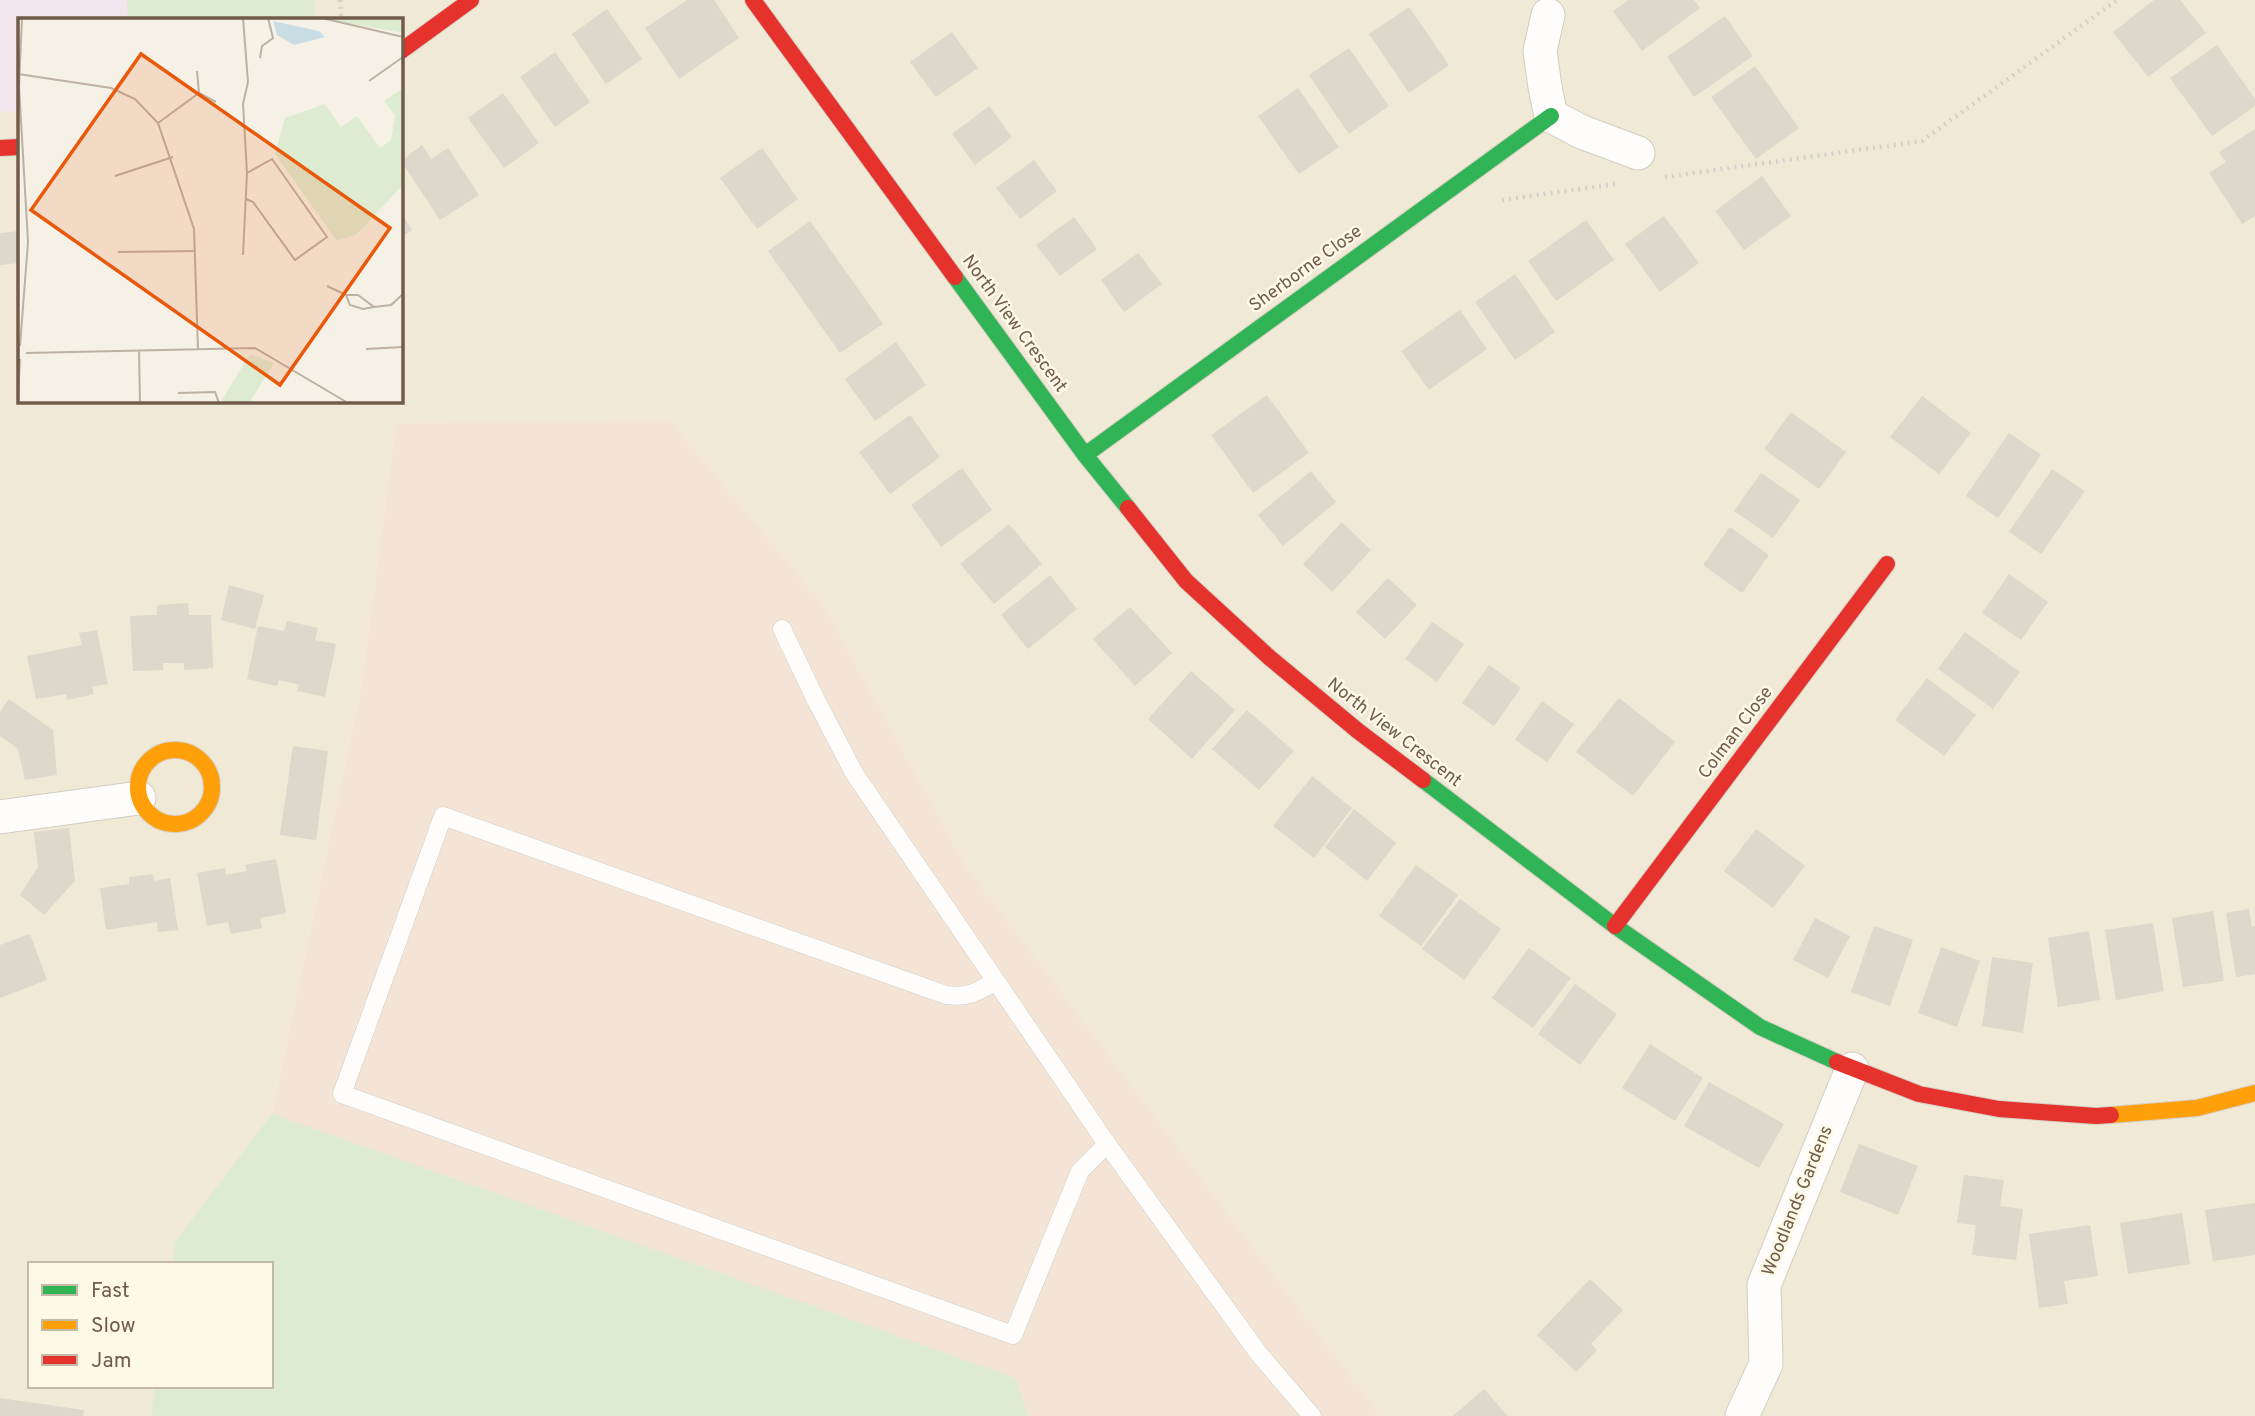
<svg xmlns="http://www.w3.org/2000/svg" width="2255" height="1416" viewBox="0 0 2255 1416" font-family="Overpass,sans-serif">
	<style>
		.residential { fill: #f0e9d6; fill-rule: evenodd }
		.commercial { fill: #f3e4d6 }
		.education { fill: #f3e6ef }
		.green { fill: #ddecd1 }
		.building { fill: #ded7cc }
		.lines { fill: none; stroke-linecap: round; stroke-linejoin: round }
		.lane-casing { stroke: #d3ccc2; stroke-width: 19 }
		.street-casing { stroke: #d3ccc2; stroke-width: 35 }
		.fast-casing { stroke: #d5cec3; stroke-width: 18 }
		.slow-casing { stroke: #d5cec3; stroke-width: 18 }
		.jam-casing { stroke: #d5cec3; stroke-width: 18 }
		.path { stroke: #d6d0c9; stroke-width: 4.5; stroke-dasharray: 2 5; stroke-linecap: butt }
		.lane { stroke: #fefdfb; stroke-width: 18 }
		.street { stroke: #fefdfb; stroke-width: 33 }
		.fast { stroke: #30b455; stroke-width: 16 }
		.slow { stroke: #ff9f0a; stroke-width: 16 }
		.jam { stroke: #e5322d; stroke-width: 16 }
		.labels { text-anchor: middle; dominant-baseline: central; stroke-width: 5; stroke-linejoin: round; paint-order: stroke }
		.street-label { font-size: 18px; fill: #705c49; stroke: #fef8e6 }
		.inset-road { fill: none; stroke: #bcb1a2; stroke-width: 2 }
		.view { fill: #e8590c; fill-opacity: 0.15; stroke: #e8590c; stroke-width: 3.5 }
		.inset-edge { fill: none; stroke: #705c49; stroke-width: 3.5 }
	</style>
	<rect width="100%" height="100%" fill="#f5f1e6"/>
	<!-- residential -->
	<path class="residential" d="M0,0h2255v1416h-902l-386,-548 -143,-262 -153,-185 -275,3 -35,265 -89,425 -97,128 -3,22h-142v122h125l-4,30h-151zM19,19h382v382h-382z"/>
	<!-- commercial -->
	<path class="commercial" d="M671,421l153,185 143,262 413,548h-1229l4,-30h116v-122h-99l3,-22 97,-128 89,-425 35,-266z"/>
	<!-- education -->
	<path class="education" d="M0,0h314l1,19h-296v92l-19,1z"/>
	<!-- green -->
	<path class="green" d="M127,0h188v19h-187z
		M272,1114l743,264 13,38h-877l4,-30h116v-122h-99l3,-22z"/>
	<!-- building -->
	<path class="building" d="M687,0h27l25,38 -60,41 -34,-51z
		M1629,0h65l6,8 -58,43 -29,-40z
		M2154,0h26l26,33 -58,44 -35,-45z
		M1409,7l40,58 -40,28 -40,-59z
		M607,9l35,50 -36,25 -34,-50z
		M1725,16l28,40 -59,41 -27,-40z
		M952,32l26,36 -42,29 -26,-35z
		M2217,45l38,54v7l-43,30 -42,-58z
		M1349,48l40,58 -40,28 -40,-59z
		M555,52l35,50 -35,25 -35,-50z
		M1755,66l44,62 -43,31 -45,-62z
		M1298,88l41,59 -40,27 -41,-58z
		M503,93l36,50 -35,25 -36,-50z
		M989,106l23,31 -37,28 -23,-31z
		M2255,129v87l-13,8 -33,-51 17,-11 -7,-10z
		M422,145l9,14 17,-11 31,47 -39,25 -39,-59z
		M762,148l36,51 -41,30 -37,-51z
		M1034,160l23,31 -37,28 -24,-31z
		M1762,176l29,40 -47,34 -29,-39z
		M401,212l11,18 -11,7z
		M1664,216l35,47 -39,29 -35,-48z
		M1074,217l23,32 -37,27 -24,-31z
		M1586,220l28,40 -58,41 -28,-40z
		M810,221l73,103 -43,29 -72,-102z
		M19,231v32l-19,2v-32z
		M1138,253l24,31 -38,28 -23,-32z
		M1515,274l40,58 -40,28 -40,-58z
		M1460,310l27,39 -58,41 -28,-39z
		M896,342l30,43 -51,36 -30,-42z
		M1267,395l42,58 -56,40 -42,-58z
		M1922,396l49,37 -32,41 -49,-37z
		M1791,412l55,40 -27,37 -55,-40z
		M910,415l30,42 -50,37 -31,-42z
		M2009,433l32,22 -43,63 -32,-22z
		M962,468l30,42 -51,37 -30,-42z
		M2052,469l33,22 -44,63 -32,-22z
		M1311,471l25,31 -53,44 -25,-31z
		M1761,473l39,27 -27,38 -39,-27z
		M1342,522l29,28 -39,42 -29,-28z
		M1009,524l33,40 -48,40 -34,-40z
		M1730,527l39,28 -27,38 -39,-28z
		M2009,574l39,28 -27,38 -39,-27z
		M1050,575l27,34 -49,40 -27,-34z
		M1388,578l29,27 -32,34 -29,-27z
		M229,585l35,10 -9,34 -34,-9z
		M188,603l1,12h22l2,53 -29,2v-7h-21v7l-30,1 -3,-55 27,-1v-10z
		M1130,607l42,46 -37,33 -42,-47z
		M287,621l31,7 -3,12 21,4 -11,53 -28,-6 2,-6 -20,-5 -2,6 -30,-7 11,-53 26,5z
		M1432,622l32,22 -27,38 -32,-23z
		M97,630l11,54 -16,3 2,7 -27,6 -1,-6 -30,5 -9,-43 55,-11 -3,-12z
		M1965,632l55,40 -27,37 -55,-40z
		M1489,665l32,23 -27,38 -32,-23z
		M1191,671l44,39 -43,49 -44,-40z
		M1927,678l49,37 -32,41 -49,-36z
		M1619,698l56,44 -42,54 -57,-44z
		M9,699l44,31 4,45 -32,5 -7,-31 -18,-13v-24z
		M1542,701l32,23 -27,38 -32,-22z
		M1247,710l47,41 -35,39 -47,-41z
		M293,746l35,5 -12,89 -36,-5z
		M1312,776l40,32 -38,50 -41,-32z
		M1354,809l42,34 -29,38 -42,-34z
		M69,828l6,53 -31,34 -24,-20 18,-28 -4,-35z
		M1756,829l49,37 -32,42 -49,-37z
		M276,859l10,54 -26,5 2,10 -31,6 -3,-12 -21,4 -10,-53 28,-5 1,7 21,-4 -2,-6z
		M1416,865l42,30 -37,51 -42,-30z
		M153,874l1,7 16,-3 8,52 -20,2 -1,-10 -51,8 -6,-42 29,-4v-7z
		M1460,899l41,30 -37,51 -42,-31z
		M2249,909l3,18 3,-1v48l-19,3 -10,-64z
		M2213,911l11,70 -41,6 -11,-69z
		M1815,918l35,18 -22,42 -35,-18z
		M2153,923l11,68 -48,9 -11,-70z
		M1874,926l39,14 -23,66 -39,-14z
		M2089,931l11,69 -42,7 -10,-69z
		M30,934l17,46 -47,18v-53z
		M1941,947l39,14 -23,66 -39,-14z
		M1529,948l42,30 -38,50 -41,-30z
		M1992,957l41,6 -10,70 -41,-7z
		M1575,984l42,30 -37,51 -42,-31z
		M1650,1044l53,34 -28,43 -53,-33z
		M1709,1082l75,42 -25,44 -75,-42z
		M1859,1144l59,22 -20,49 -58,-23z
		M1964,1175l40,5 -4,26 23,3 -7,51 -44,-5 4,-30 -19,-2z
		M2255,1203v52l-42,6 -8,-51z
		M2182,1213l8,51 -62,10 -8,-51z
		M2090,1225l8,51 -34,5 4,23 -29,4 -10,-74z
		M1590,1279l33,31 -32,34 6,6 -21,22 -39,-37z
		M1484,1389l24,27h-55z
		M0,1398l84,12 -1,6h-83z"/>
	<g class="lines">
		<!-- lane casing -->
		<g class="lane-casing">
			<path id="lane" d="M782,629l34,71 38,73 253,371 152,210 53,62
				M996,981c-19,11 -28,17 -50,14l-503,-179 -101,278 671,241 67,-164 27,-27"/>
		</g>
		<!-- street casing -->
		<g class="street-casing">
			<path id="street" d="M1548,15l-8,36 5,36 6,29 31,16 56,21
				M0,817l139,-19
				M1742,1416l24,-52 -2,-79 88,-216"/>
		</g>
		<!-- fast casing -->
		<g class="fast-casing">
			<path id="fast" d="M955,277l130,178 43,53
				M1085,455l466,-339
				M1423,780l192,146 145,101 77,35"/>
		</g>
		<!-- slow casing -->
		<g class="slow-casing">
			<path id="slow" d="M138 787a37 37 0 1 1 74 0a37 37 0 1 1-74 0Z
				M2111,1115l86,-7 58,-15"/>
		</g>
		<!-- jam casing -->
		<g class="jam-casing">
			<path id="jam" d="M753,0l202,277
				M401,51l70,-51
				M0,148l19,-1
				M1128,508l58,73 84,77 88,73 65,49
				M1615,926l272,-362
				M1837,1062l82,32 80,15 97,7 15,-1"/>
		</g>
		<!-- path -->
		<path class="path" d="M340,0l1,19
			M1665,177l257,-36 195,-141
			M1502,200l113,-16"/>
		<!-- lane -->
		<use href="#lane" class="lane"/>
		<!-- street -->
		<use href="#street" class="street"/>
		<!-- fast -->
		<use href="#fast" class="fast"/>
		<!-- slow -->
		<use href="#slow" class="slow"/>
		<!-- jam -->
		<use href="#jam" class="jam"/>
	</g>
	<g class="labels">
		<!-- street labels -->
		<g class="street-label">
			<text transform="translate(1306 269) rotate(-36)">Sherborne Close</text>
			<text transform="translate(1014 324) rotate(54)">North View Crescent</text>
			<text transform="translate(1394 733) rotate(38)">North View Crescent</text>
			<text transform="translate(1736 733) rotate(-53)">Colman Close</text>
			<text transform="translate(1798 1201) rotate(-68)">Woodlands Gardens</text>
		</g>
	</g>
	<!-- overview -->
	<g transform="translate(18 18)">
		<rect width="385" height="385" fill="#f5f1e6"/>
		<path d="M315,0h70v15l-61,-11zM385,70v97l-46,49 -20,7 -62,-87 10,-36 40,-14 16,23 16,-11 23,32 11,-8 4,-25 -11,-14zM232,336l24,9 -23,37 3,3h-34z" fill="#ddecd1"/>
		<path d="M255,3l46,10 6,6 -31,8 -17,-10z" fill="#c9dee4"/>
		<path class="inset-road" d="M304,0l81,19M242,40l2,-12 11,-8 -5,-20M179,53l2,22 17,9M0,56l93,14 24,11 23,24 36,106 4,120M351,63l34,-24M140,105l41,-30M97,158l58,-19M228,181l7,3 42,58 32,-23 -55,-78 -25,14M100,234l78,-1M225,237l4,-82 -4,-69 5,-22 -5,-64M309,268l19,9h12l16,12 -11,2 -13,-4 -4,-10M356,289l17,-2 12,-11M2,328l8,-104 -9,-156 3,-68M348,331l37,-2M121,332l1,53M8,335l229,-5 93,55M160,375l37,-1 4,11M0,380l2,-39"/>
		<path class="view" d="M123,36l249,174 -110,157 -249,-175z"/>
		<rect width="385" height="385" class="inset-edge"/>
	</g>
	<!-- legend -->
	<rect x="28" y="1262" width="245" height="126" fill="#fef8e6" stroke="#c5baa7" stroke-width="2"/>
	<rect x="42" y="1285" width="35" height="10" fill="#30b455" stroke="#c5baa7" stroke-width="2"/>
	<text x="91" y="1297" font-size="21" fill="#705c49">Fast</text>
	<rect x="42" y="1320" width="35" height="10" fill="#ff9f0a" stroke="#c5baa7" stroke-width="2"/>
	<text x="91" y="1332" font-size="21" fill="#705c49">Slow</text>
	<rect x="42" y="1355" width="35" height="10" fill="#e5322d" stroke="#c5baa7" stroke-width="2"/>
	<text x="91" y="1367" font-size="21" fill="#705c49">Jam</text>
</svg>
